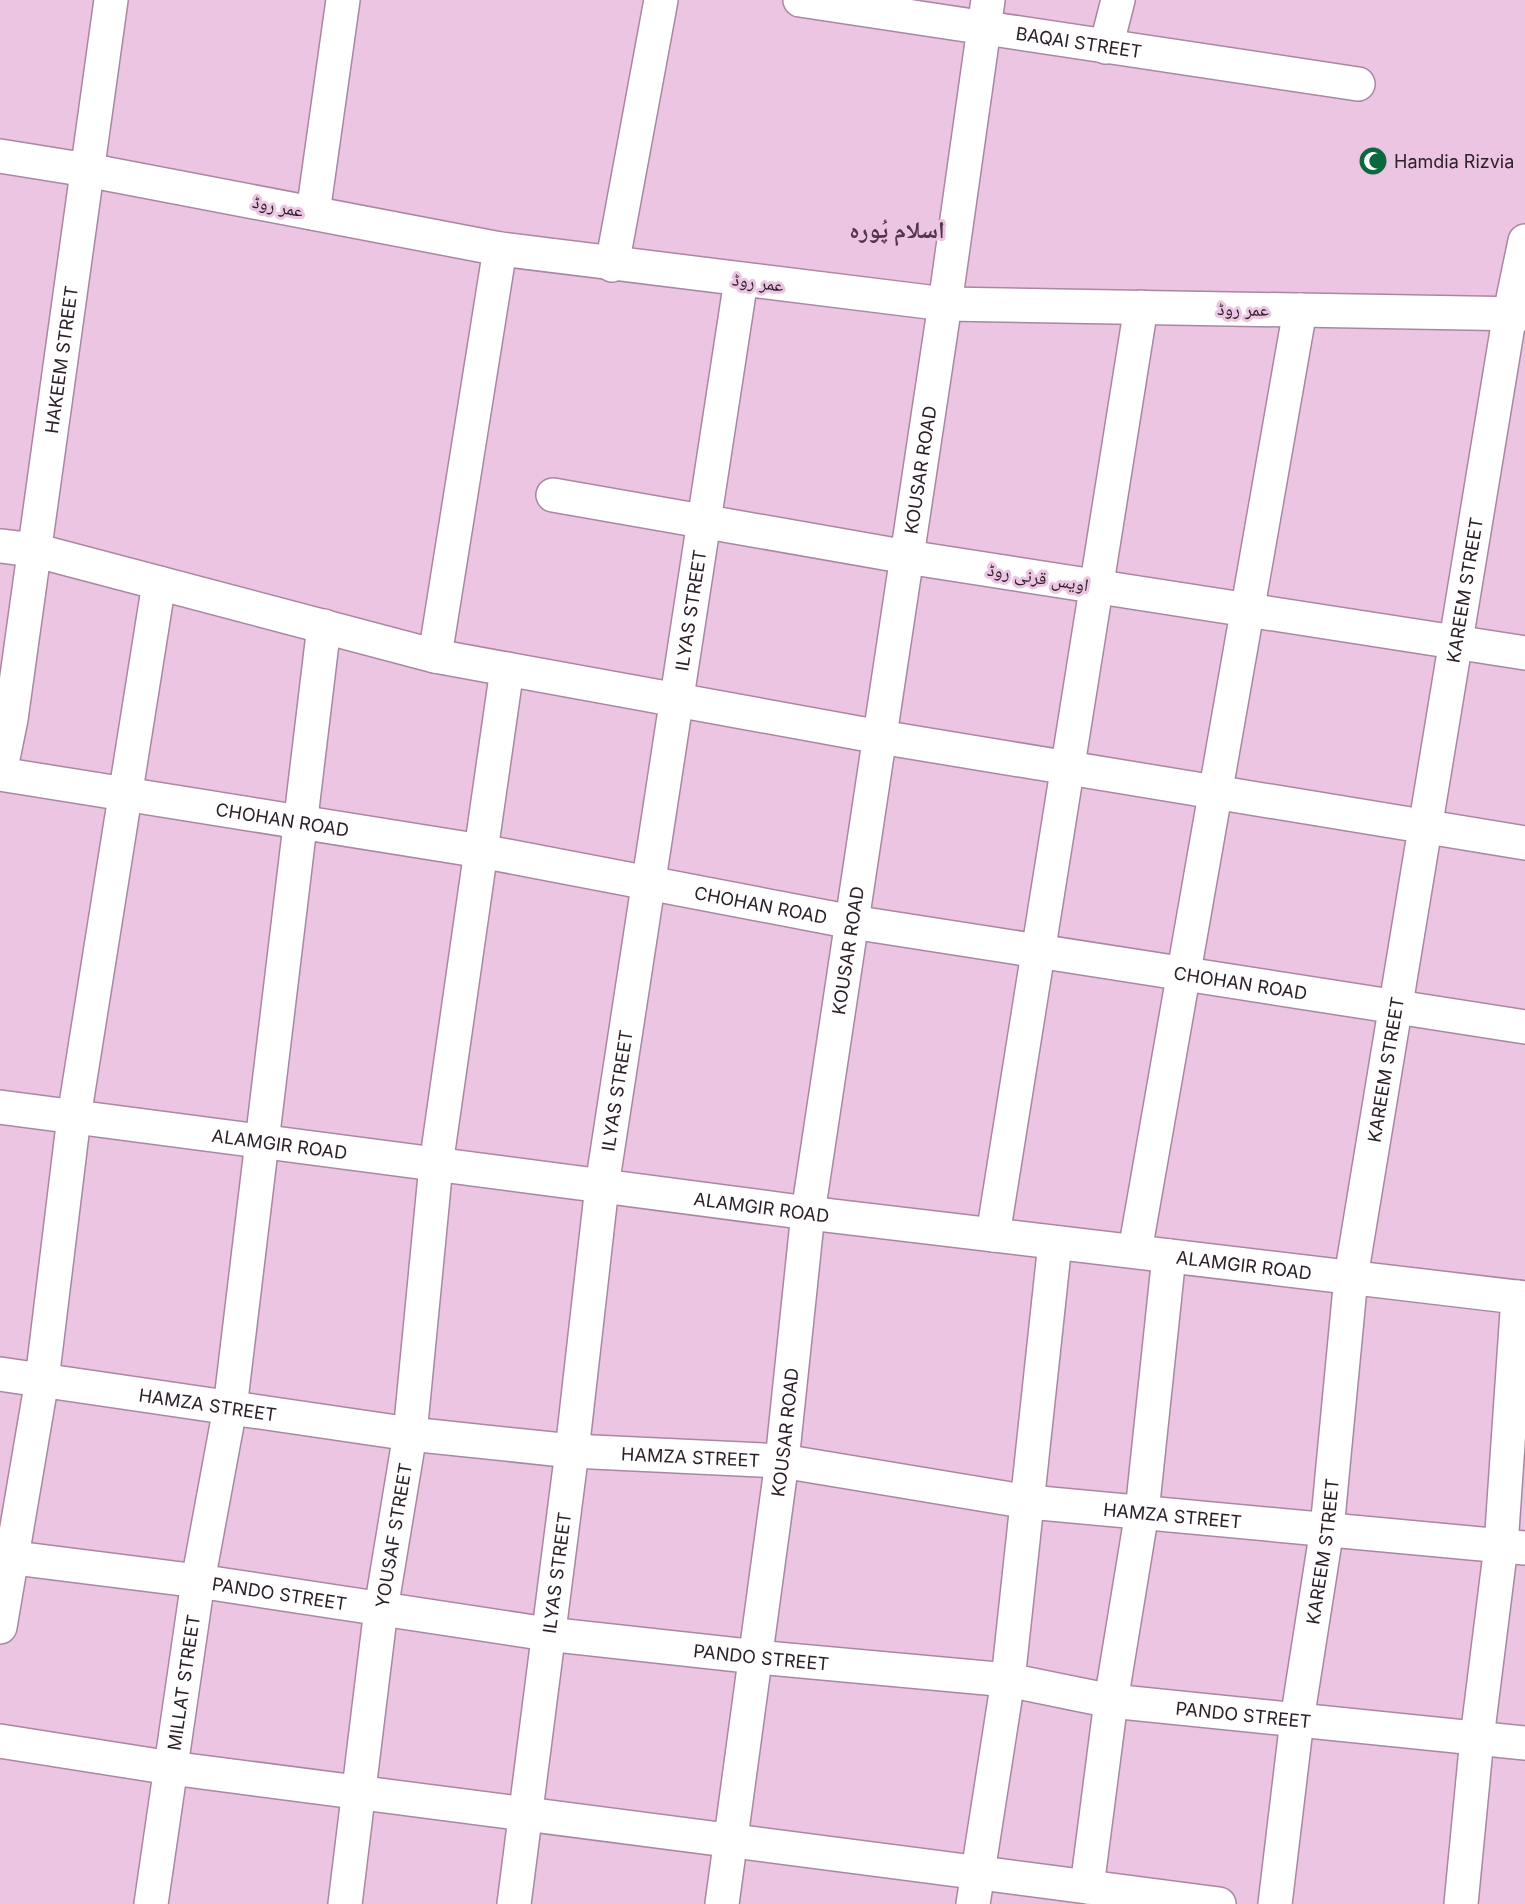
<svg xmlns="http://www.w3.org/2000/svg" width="1525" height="1904" viewBox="0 0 1525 1904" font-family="Inter,'Noto Naskh Arabic',sans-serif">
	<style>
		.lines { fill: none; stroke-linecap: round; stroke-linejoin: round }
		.street-casing { stroke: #aa87a1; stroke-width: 36 }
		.secondary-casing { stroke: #aa87a1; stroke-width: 36 }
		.street { stroke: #fff; stroke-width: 33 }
		.secondary { stroke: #fff; stroke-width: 33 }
		.labels { text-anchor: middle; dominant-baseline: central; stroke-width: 6; stroke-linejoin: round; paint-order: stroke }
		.street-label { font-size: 18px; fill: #2d202a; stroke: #ebc5e1 }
		.poi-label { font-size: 18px; fill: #2d202a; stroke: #ebc5e1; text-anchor: start }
		.district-label { font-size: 24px; font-weight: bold; fill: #53354c; stroke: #ebc5e1 }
	</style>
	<rect width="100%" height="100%" fill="#ebc5e1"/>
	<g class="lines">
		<!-- street casing -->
		<g class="street-casing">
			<g id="street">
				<path id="s1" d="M800,0l558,84"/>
				<path d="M1106,47l12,-47"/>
				<path d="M313,213l30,-213"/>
				<path d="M612,265l49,-265"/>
				<path d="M553,495l354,62 618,96"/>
				<path d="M0,546l34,4 401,106 445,81 645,106"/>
				<path d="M435,656l65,-407"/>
				<path id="s2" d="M0,773l11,-54 100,-719"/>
				<path id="s3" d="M0,774l481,77 371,71 673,105"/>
				<path d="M993,1235l148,-928"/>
				<path d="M1135,1251l165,-941"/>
				<path id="s4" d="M0,1374l410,60 162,17 210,10 247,41 496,46"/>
				<path id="s5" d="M0,1556l198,25 349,53 210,23 251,23 103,21 414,42"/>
				<path d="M0,1627l42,-247 32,-263 85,-534"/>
				<path d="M0,1741l171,27 1048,136"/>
				<path d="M1087,1887l24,-186 31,-189 27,-256"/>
				<path id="s6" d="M151,1904l47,-323 32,-173 94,-782"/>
				<path id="s7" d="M345,1904l36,-295 29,-175 26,-269 71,-496"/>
				<path id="s8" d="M514,1904l58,-453 30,-265 139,-906"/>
				<path d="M973,1904l35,-224 47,-437"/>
				<path id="s9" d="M1275,1904l22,-184 30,-191 24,-252 159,-964 15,-72"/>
				<path d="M1461,1904l16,-166 24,-192 17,-249"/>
			</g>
		</g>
		<!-- secondary casing -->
		<g class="secondary-casing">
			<g id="secondary">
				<path d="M0,156l87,14 413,79 445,55 580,10"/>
				<path id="s10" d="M0,1107l808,106 717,85"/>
				<path id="s11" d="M722,1904l60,-443 26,-248 137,-909 43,-304"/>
			</g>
		</g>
		<!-- street -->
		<use href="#street" class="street"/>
		<!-- secondary -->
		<use href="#secondary" class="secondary"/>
	</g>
	<!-- icons -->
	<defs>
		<g id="mosque-disc" transform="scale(1.5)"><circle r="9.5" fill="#0b683c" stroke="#ebc5e1"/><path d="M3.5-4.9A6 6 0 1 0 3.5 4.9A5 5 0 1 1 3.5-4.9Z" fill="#fff"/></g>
	</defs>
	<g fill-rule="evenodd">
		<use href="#mosque-disc" x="1373" y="161"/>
	</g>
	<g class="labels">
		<!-- street labels -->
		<g class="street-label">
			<text stroke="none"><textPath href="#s1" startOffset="282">BAQAI STREET</textPath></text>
			<text transform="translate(278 206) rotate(11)">عمر روڈ</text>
			<text transform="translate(758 282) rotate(7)">عمر روڈ</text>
			<text transform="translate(1243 309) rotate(1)">عمر روڈ</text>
			<text stroke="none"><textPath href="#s2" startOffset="418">HAKEEM STREET</textPath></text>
			<text stroke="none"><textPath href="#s11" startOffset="1448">KOUSAR ROAD</textPath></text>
			<text transform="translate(1038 577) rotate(9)">اویس قرنی روڈ</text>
			<text stroke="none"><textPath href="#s9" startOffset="1328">KAREEM STREET</textPath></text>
			<text stroke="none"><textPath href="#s8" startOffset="1306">ILYAS STREET</textPath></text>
			<text stroke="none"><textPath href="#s3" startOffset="286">CHOHAN ROAD</textPath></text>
			<text stroke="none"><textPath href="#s3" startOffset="772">CHOHAN ROAD</textPath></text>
			<text stroke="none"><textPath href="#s11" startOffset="962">KOUSAR ROAD</textPath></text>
			<text stroke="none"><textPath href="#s3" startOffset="1258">CHOHAN ROAD</textPath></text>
			<text stroke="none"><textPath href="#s9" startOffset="842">KAREEM STREET</textPath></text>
			<text stroke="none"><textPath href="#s8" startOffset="820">ILYAS STREET</textPath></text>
			<text stroke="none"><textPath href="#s10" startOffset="282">ALAMGIR ROAD</textPath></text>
			<text stroke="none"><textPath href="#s10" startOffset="768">ALAMGIR ROAD</textPath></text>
			<text stroke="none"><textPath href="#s10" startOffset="1254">ALAMGIR ROAD</textPath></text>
			<text stroke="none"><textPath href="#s4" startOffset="210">HAMZA STREET</textPath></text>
			<text stroke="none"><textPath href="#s11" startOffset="476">KOUSAR ROAD</textPath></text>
			<text stroke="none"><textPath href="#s4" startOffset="696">HAMZA STREET</textPath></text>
			<text stroke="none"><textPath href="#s4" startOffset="1182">HAMZA STREET</textPath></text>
			<text stroke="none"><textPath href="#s7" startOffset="372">YOUSAF STREET</textPath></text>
			<text stroke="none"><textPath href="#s9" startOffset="356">KAREEM STREET</textPath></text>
			<text stroke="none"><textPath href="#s8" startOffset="334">ILYAS STREET</textPath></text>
			<text stroke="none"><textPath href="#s5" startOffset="282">PANDO STREET</textPath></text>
			<text stroke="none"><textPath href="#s5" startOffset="768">PANDO STREET</textPath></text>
			<text stroke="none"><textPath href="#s6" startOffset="224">MILLAT STREET</textPath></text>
			<text stroke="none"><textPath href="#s5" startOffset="1254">PANDO STREET</textPath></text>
		</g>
		<!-- poi labels -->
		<g class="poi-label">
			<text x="1394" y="161">Hamdia Rizvia</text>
		</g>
		<!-- district labels -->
		<g class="district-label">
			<text x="897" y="229">اسلام پُورہ</text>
		</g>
	</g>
</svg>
